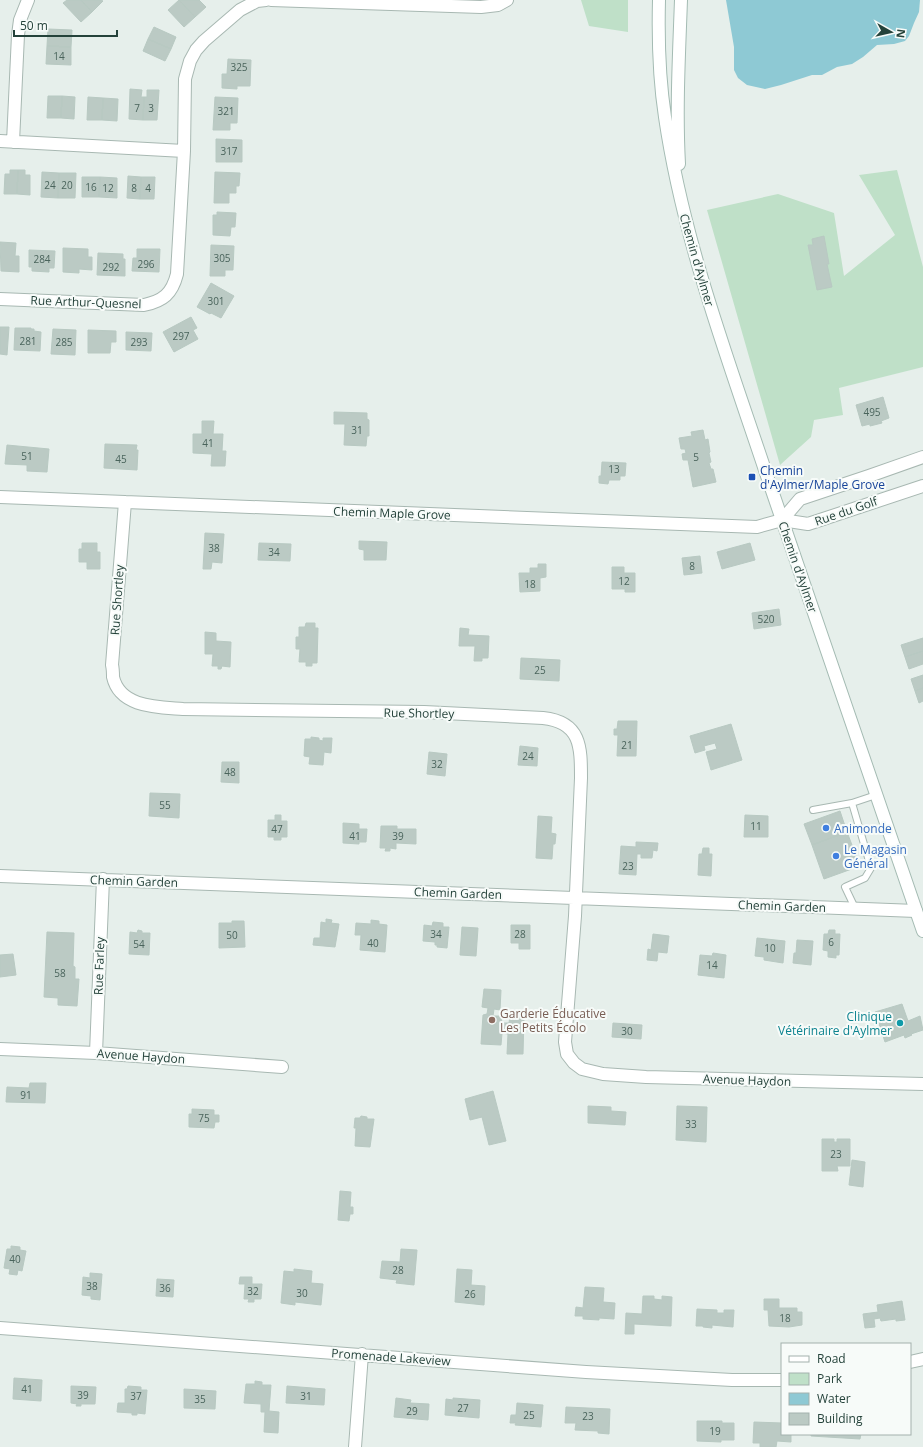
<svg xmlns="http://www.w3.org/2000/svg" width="923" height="1447" viewBox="0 0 923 1447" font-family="'Open Sans',sans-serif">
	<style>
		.green { fill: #bfe0c8 }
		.water { fill: #8ec9d4 }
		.building { fill: #bbcac4; stroke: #b8c9c2 }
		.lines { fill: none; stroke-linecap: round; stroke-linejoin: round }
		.lane-casing { stroke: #a8b8b2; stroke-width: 8 }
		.street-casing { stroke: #a8b8b2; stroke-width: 14 }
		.secondary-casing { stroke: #a4bbb3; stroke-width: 14 }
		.lane { stroke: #fff; stroke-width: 6 }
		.street { stroke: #fff; stroke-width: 12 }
		.secondary { stroke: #fff; stroke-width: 12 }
		.transit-dot { fill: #1a4fb4; stroke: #f7fbf9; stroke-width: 1.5 }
		.shop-dot { fill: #3f7fe0; stroke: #f7fbf9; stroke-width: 1.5 }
		.education-dot { fill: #8d6e63; stroke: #f7fbf9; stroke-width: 1.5 }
		.culture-dot { fill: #0f9aa8; stroke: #f7fbf9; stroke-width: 1.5 }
		.labels { text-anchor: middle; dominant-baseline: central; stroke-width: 4; stroke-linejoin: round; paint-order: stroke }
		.number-label { font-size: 10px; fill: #4a645c }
		.street-label { font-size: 12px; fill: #24423a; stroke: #f7fbf9 }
		.transit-label { font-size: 12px; fill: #164399; stroke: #f7fbf9; text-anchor: start }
		.shop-label { font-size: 12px; fill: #366cbe; stroke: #f7fbf9; text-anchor: start }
		.education-label { font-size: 12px; fill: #785e54; stroke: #f7fbf9; text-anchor: start }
		.culture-label { font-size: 12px; fill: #0d838f; stroke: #f7fbf9; text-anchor: end }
	</style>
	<rect width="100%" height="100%" fill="#e6efeb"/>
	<!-- green -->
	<path class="green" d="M581,0h47v32l-39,-6z
		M897,170l26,97v100l-84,21 4,27 -29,5 -3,17 -31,28 -73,-255 71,-16 56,19 10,63 51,-41 -36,-60z"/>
	<!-- water -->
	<path class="water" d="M726,0h194l-1,12 -5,11 -5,13 -4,5 -11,3 -17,1 -14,12 -11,7 -15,3 -15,8h-10l-31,10 -16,4 -18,-4 -9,-7 -4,-8v-23z"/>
	<!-- building -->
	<path class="building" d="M67,0h14l11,12 -11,10 -18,-19z
		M81,0h20l2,1 -11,11z
		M179,0h20l7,7 -11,10z
		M179,0l16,17 -11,10 -16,-17z
		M154,27l22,10 -5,12 -23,-10z
		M48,29l24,1 -1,17 -24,-1z
		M148,39l23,10 -6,12 -22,-10z
		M47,46l24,1v18l-25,-1z
		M228,59l23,1 -1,26h-13v3l-15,-1v-14h5z
		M130,89l12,1 -1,7h3l-1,23 -14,-1z
		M147,90h12l-2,30h-14l1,-23h3z
		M48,96h14l-1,22h-14z
		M62,96l13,1 -1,22 -13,-1z
		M88,97l15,1 -1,22h-15z
		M215,97l23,1 -1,25h-7v7h-17z
		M103,98l15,1 -1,22 -15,-1z
		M216,139l26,1v22h-26z
		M10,170h8l-1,24h-13l1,-20h5z
		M18,170h7v5h5v20l-13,-1z
		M42,172l17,1 -1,25 -17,-1z
		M215,172l25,1 -1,13h-3v7h-7v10h-15z
		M59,173h17l-1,25h-17z
		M128,176l13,1 -1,22 -13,-1z
		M82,177h18l-1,20h-17z
		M100,177l17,1v20l-18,-1z
		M141,177h14l-1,22h-14z
		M217,212l19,1 -1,14h-4l-1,9 -17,-1v-20h4z
		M824,236l5,28h-2l5,23 -15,3 -9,-45h5l-1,-6z
		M0,242l16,1 -1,13h4v16l-18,-1z
		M211,245l23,1 -1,24h-8v6h-15z
		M63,248l25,1v8h4v13l-13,-1v4l-16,-1z
		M137,249h23l-1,23 -27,-1 1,-13h4z
		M29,250l26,1 -1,17h-5v4l-17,-1v-4h-3z
		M98,253l25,1v5h2v17l-28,-1z
		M211,283l23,13 -13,22 -10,-5 -1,1 -13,-7z
		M191,317l6,11 -4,2 5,9 -24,13 -11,-20z
		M0,327h9l-2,28 -7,-1z
		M15,328h16v1h3v2l7,1 -1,19 -26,-1z
		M53,329l23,1 -1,25 -24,-1z
		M88,330l28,1v11h-5l-1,11h-22z
		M126,332l26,1 -1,18 -25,-1z
		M883,397l6,21 -8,3 1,2 -12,3v-2l-8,2 -6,-21z
		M334,412l33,1v6l2,1v16h-2l-1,10 -22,-1 1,-21h-11z
		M202,421h12l-1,13h10l-1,17h4l-1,15h-14l1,-12 -19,-1v-19h9z
		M703,430l2,10 3,-1 2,13 -1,1 2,9 -2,1 2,6h2l3,13 -23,5 -5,-27h-5l-1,-6 4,-1 -1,-4h-4l-2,-11 13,-2 -1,-4z
		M105,444l32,1 -1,5h2l-1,20 -33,-2z
		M7,445l42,4 -2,23 -20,-1v-6l-22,-1z
		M602,462l24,1 -1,13h-5v4h-11l-1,4 -9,-1v-7h2z
		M205,533l19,1 -2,29 -10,-1 -1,7h-8z
		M359,541l28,1 -1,18h-22v-10l-5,-1z
		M82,543h15v9h3v17h-13v-7h-8v-13h3z
		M259,543l32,1 -1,17 -32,-1z
		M750,543l5,17 -33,9 -5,-17z
		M700,556l2,17 -18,2 -2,-17z
		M538,564h8v13l-6,1v13l-20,1 -1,-19h11v-5h8z
		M612,567h12v6h11v19h-10v-3h-13z
		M779,609l2,16 -27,4 -2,-16z
		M306,623h9v5h3l-1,35h-5v3h-6v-4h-7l1,-13h-4v-12h3v-10h6z
		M460,628l9,1 -1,6 21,1 -1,22h-6v3h-8l1,-15h-16z
		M205,632l11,1v8l15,1 -1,25 -8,-1 -1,3h-3v-3h-6l1,-12h-8z
		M923,638v13l-18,6 -4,-12z
		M923,651v13l-14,5 -4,-12z
		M521,658l39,2 -1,21 -39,-2z
		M923,675v13l-8,3 -4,-12z
		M923,688v13l-4,2 -4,-12z
		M618,721h19l-1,35h-19l1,-21h-4v-6h3z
		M731,724l11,36 -31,10 -5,-18 11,-3 -2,-6 -11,3 1,4 -10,3 -5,-17z
		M311,737l8,1v2l4,1v-3h9l-1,15 -7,-1 -1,13 -14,-1 1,-7 -6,-1 1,-17h6z
		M520,746l18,2 -1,18 -19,-1z
		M429,752l18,2 -2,22 -18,-2z
		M222,762h17v21l-18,-1z
		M150,793l30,1 -1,24 -30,-2z
		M840,811l7,21 -35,13 -8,-21z
		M275,815h6v6h6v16h-6v3h-7v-3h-6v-17h7z
		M745,815l23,1v21h-24z
		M538,816l14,1 -1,16 5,1 -1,10h-2l-1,15 -16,-1z
		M343,823l16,1v5h8l-1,13h-7v2l-16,-1z
		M381,826h16v3h19v15l-20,-1v6l-6,-1v3h-5l1,-3h-6z
		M847,832l13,34 -36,13 -12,-34z
		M636,842l22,1 -1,8 -4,-1 -1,8h-11v-4h-4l-1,21 -17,-1 2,-28 15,1z
		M703,848h6v6h3l-1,22 -13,-1 1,-21h3z
		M326,919l6,1 -1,3 8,1 -4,23 -22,-2 1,-7h6l1,-16 5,1z
		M371,920l8,1v3l8,1 -2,27 -25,-2 1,-15h-6l1,-12 15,1z
		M232,921h12l1,26 -26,1v-25h13z
		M433,922l10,1v4h6l-2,21 -10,-1v-2h-2v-3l-12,-1 1,-16 8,1z
		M511,925h19v24h-11v-6h-8z
		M462,927l16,1 -2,28 -16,-1z
		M138,930l4,1v2h8l-1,22 -20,-1 1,-22 7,1z
		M829,930h6v4h5l-1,21h-3v3l-8,-1v-6l-5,-1 1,-16h4z
		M47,932l27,1 -1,33 2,1v12h4l-2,27 -19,-1v-7l-14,-1z
		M653,934l16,2 -2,17 -9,-1 -1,9 -10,-1 1,-11 3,1z
		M757,938l28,3 -2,22 -19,-3v-3l-9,-1z
		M797,940l16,1 -2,24 -18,-2 1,-10h2z
		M713,953l13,2 -2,23 -26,-3 2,-20 12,1z
		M13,954l3,21 -16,2v-22z
		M484,989l17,1 -1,20 -6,-1 -1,7h8l1,7h7l1,-7 14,1 -1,37h-16l1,-20 -6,-1 -1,12 -20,-1 2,-29 4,-1 1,-6 -6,-1z
		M902,1004l6,17 12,-5 3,14 -12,4 1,1 -7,3 -1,-3 -19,7 -10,-30z
		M613,1023l29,2 -1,14 -29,-2z
		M30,1083h16l-1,20 -39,-1 1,-15 22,1z
		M493,1091l13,50 -17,4 -7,-28 -12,3 -5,-21z
		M588,1106l23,1v4l15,1 -1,13 -37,-2z
		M677,1106l30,1 -1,35 -30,-2z
		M192,1109l22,1v5h5v7h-4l-1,6 -25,-1v-13h3z
		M361,1116l6,1v2h7l-4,28 -15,-1 1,-18h-2l1,-10h5z
		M822,1139h12v3h3v-3h13v27h-13l1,5h-16z
		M852,1160l13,2 -2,25 -14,-2z
		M340,1191l11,1 -1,15h3v7h-3l-1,7 -11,-1z
		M11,1246l9,1v3l6,1 -4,20 -4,-1 -1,5 -8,-1 1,-5 -6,-1 3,-19h4z
		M401,1249l16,1 -3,35 -18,-2 1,-3 -17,-2 2,-17 18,1z
		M294,1269l18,2 -1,12 12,1 -2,21 -26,-3v3l-14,-2 3,-32 10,1z
		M457,1269l15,1 -1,15 14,1 -1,19 -29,-3z
		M90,1273l12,1 -2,26 -9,-1v-3l-9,-1 1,-18 7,1z
		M240,1277h12v7h10l-1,15h-7v3h-6l1,-3h-5l1,-15h-6z
		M157,1279l17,1 -1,17 -17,-1z
		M585,1287l19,1 -1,14 12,1 -1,16 -15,-1v2l-16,-1v-3h-8l1,-9 7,1z
		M643,1296h11v3l8,1v-4l10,1 -1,29 -37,-2v10h-9l1,-21 16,1z
		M764,1299h15v9h18v4h5v13l-13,2 -20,-1 -1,-16h-4z
		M902,1301l3,19 -9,1v-2l-15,2 -1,-3 -6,1 1,8 -10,1 -2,-14 15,-2 -1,-7z
		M697,1309l20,1v3h7v-3h10l-1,17 -21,-2v3l-9,-1v-1h-7z
		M14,1378l28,2 -1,21 -28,-2z
		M255,1381l7,1v3h9l-2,26 10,1 -1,21 -14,-1 1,-20h-4v-8l-17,-1 2,-19h9z
		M71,1386l25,1 -1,17h-14v2h-5l1,-2 -6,-1z
		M128,1386l13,1v3h6l-2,24 -8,-1v2h-5v-2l-15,-1 1,-9h7v-14h2z
		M287,1386l38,3 -1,16 -38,-2z
		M184,1389l32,2 -1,18 -31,-1z
		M396,1398l15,2 -1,3 19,1 -1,16 -34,-3z
		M453,1398l27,2 -1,18 -34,-3 1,-16 7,1z
		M517,1403l26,2 -2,22 -26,-2 1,-2h-6l1,-8h5z
		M566,1407l44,2 -1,25 -11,-1v-2l-23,-1 1,-7h-11z
		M697,1421h25v2h12v17h-13v2l-24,-1z
		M754,1422l28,1v11h9v8l-14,-1 -1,6h-16v-4h-7z
		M811,1434h50l-1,5 -49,-3z"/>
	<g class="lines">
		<!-- lane casing -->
		<g class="lane-casing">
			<path id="lane" d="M813,810l39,-7
				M855,908l-10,-21 20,-9 6,-10 -19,-65 24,-8"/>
		</g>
		<!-- street casing -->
		<g class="street-casing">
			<path id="street" d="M271,0l210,7 17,-2 9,-5
				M0,141l184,10 -7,123c-5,20 -14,27 -33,31l-144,-6
				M13,142l5,-107 2,-15 8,-20
				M184,151l1,-72 5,-18 6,-11 8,-9 36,-31 17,-9 9,-1
				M0,497l757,30 25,-7 26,4 115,-38
				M125,502l-13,163c1,4 1,8 1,12 7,31 46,30 70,32l241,3 119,6c38,4 38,29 38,60l-6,138 -10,126 2,12 7,9 8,6 21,5 43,3 277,7
				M782,520l18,-21 69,-23 54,-19
				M0,876l916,35
				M0,1049l96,4 186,14
				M96,1053l7,-174
				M0,1328l586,44 146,8h50
				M910,1362l13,-3
				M355,1447l7,-93"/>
		</g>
		<!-- secondary casing -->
		<g class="secondary-casing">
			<path id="secondary" d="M659,0c-1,39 0,78 6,117 18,123 62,239 101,356 52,153 104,306 157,458
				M679,164c-3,-54 0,-109 2,-164"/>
		</g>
		<!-- lane -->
		<use href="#lane" class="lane"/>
		<!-- street -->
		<use href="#street" class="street"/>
		<!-- secondary -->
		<use href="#secondary" class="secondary"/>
	</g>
	<!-- markers -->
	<rect class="transit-dot" x="748" y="473" width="8" height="8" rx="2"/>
	<g class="shop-dot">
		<circle cx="826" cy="828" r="4"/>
		<circle cx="836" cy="856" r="4"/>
	</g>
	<circle class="education-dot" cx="492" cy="1020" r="4"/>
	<circle class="culture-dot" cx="900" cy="1023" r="4"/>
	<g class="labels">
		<!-- number labels -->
		<g class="number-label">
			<text x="59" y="56">14</text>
			<text x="239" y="67">325</text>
			<text x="137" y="108">7</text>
			<text x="151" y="108">3</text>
			<text x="226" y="111">321</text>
			<text x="229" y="151">317</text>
			<text x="50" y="185">24</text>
			<text x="67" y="185">20</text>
			<text x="91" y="187">16</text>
			<text x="108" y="188">12</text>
			<text x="134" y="188">8</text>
			<text x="148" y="188">4</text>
			<text x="222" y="258">305</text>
			<text x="42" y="259">284</text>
			<text x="146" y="264">296</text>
			<text x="111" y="267">292</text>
			<text x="216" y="301">301</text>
			<text x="181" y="336">297</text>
			<text x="28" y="341">281</text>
			<text x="64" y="342">285</text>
			<text x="139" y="342">293</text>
			<text x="872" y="412">495</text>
			<text x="357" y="430">31</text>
			<text x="208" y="443">41</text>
			<text x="27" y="456">51</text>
			<text x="696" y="457">5</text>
			<text x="121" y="459">45</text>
			<text x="614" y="469">13</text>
			<text x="214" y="548">38</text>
			<text x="274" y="552">34</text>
			<text x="692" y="566">8</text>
			<text x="624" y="581">12</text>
			<text x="530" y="584">18</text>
			<text x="766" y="619">520</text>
			<text x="540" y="670">25</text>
			<text x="627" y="745">21</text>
			<text x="528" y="756">24</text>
			<text x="437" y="764">32</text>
			<text x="230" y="772">48</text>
			<text x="165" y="805">55</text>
			<text x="756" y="826">11</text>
			<text x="277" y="829">47</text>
			<text x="355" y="836">41</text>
			<text x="398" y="836">39</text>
			<text x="628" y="866">23</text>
			<text x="436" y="934">34</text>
			<text x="520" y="934">28</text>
			<text x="232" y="935">50</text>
			<text x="831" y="942">6</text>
			<text x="373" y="943">40</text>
			<text x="139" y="944">54</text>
			<text x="770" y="948">10</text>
			<text x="712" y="965">14</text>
			<text x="60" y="973">58</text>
			<text x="627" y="1031">30</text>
			<text x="26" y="1095">91</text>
			<text x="204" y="1118">75</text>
			<text x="691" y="1124">33</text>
			<text x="836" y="1154">23</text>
			<text x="15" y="1259">40</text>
			<text x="398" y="1270">28</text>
			<text x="92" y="1286">38</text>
			<text x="165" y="1288">36</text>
			<text x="253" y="1291">32</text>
			<text x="302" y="1293">30</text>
			<text x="470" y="1294">26</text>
			<text x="785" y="1318">18</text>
			<text x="27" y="1389">41</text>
			<text x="83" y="1395">39</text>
			<text x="136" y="1396">37</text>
			<text x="306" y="1396">31</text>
			<text x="200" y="1399">35</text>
			<text x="463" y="1408">27</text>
			<text x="412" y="1411">29</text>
			<text x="529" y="1415">25</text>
			<text x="588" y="1416">23</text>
			<text x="715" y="1431">19</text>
		</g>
		<!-- street labels -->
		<g class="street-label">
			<text transform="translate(697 260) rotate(74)">Chemin d'Aylmer</text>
			<text transform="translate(86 302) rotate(2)">Rue Arthur-Quesnel</text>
			<text transform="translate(846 511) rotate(-19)">Rue du Golf</text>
			<text transform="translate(392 513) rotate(2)">Chemin Maple Grove</text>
			<text transform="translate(798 567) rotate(71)">Chemin d'Aylmer</text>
			<text transform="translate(117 600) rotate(-86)">Rue Shortley</text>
			<text transform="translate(419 713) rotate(1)">Rue Shortley</text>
			<text transform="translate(134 881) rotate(2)">Chemin Garden</text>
			<text transform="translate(458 893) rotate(2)">Chemin Garden</text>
			<text transform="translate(782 906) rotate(2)">Chemin Garden</text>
			<text transform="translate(99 966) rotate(-88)">Rue Farley</text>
			<text transform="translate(141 1056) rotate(4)">Avenue Haydon</text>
			<text transform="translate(747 1080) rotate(2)">Avenue Haydon</text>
			<text transform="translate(391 1357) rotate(4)">Promenade Lakeview</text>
		</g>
		<!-- transit labels -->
		<g class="transit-label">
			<text x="760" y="470">Chemin<tspan x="760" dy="14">d'Aylmer/Maple Grove</tspan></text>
		</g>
		<!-- shop labels -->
		<g class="shop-label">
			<text x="834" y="828">Animonde</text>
			<text x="844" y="849">Le Magasin<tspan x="844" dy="14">Général</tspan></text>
		</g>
		<!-- education labels -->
		<g class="education-label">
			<text x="500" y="1013">Garderie Éducative<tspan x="500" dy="14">Les Petits Écolo</tspan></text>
		</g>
		<!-- culture labels -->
		<g class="culture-label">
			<text x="892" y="1016">Clinique<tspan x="892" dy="14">Vétérinaire d'Aylmer</tspan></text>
		</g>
	</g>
	<!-- legend -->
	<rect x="781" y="1343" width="130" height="92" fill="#f7fbf9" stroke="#a3b1ad"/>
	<rect x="789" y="1356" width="20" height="6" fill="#ffffff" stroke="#a3b1ad"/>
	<text x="817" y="1363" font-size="12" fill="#24423a">Road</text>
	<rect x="789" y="1373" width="20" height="12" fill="#bfe0c8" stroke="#a3b1ad"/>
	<text x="817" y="1383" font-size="12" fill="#24423a">Park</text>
	<rect x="789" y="1393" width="20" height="12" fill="#8ec9d4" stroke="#a3b1ad"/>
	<text x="817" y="1403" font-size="12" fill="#24423a">Water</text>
	<rect x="789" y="1413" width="20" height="12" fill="#bbcac4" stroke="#a3b1ad"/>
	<text x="817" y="1423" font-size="12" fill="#24423a">Building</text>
	<!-- north arrow -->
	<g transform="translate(891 32) rotate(98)" stroke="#f7fbf9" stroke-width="3" paint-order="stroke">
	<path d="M0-3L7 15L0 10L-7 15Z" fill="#24423a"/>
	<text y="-6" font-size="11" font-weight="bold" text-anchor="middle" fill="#24423a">N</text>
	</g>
	<!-- scale -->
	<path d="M14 30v6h103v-6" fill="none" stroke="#24423a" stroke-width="2"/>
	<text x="20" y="30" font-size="12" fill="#24423a" stroke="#f7fbf9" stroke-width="3" paint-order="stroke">50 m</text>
</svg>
